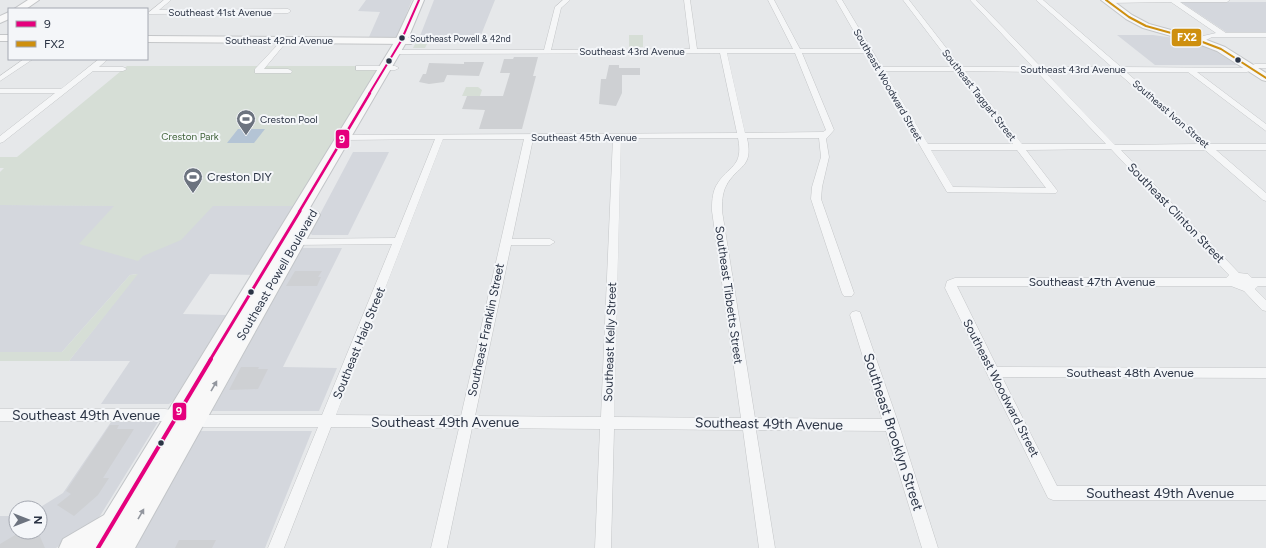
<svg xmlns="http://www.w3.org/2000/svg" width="1266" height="548" viewBox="0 0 1266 548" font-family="Figtree,sans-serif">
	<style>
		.built { fill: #d4d7dd }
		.green { fill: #d6ded6 }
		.water { fill: #b4c4d5 }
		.building { fill: #ced0d3 }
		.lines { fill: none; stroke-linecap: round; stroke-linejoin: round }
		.street-casing { stroke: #c4c6c8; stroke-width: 1 }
		.secondary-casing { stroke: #c4c6c8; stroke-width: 2 }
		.primary-casing { stroke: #c2c5c8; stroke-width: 2 }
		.street { fill: #f5f6f7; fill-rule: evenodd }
		.secondary { fill: #f8f8f8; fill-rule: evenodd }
		.primary { fill: #f8f8f8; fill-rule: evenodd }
		.bus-1-far3-casing { stroke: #f4f6f9; stroke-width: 4 }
		.bus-1-far2-casing { stroke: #f4f6f9; stroke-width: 5 }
		.bus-1-far1-casing { stroke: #f4f6f9; stroke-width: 6 }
		.bus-1-casing { stroke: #f4f6f9; stroke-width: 7 }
		.bus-2-casing { stroke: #f4f6f9; stroke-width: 4 }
		.bus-1-far3 { stroke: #e5007d; stroke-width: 2 }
		.bus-1-far2 { stroke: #e5007d; stroke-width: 2.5 }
		.bus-1-far1 { stroke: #e5007d; stroke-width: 3 }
		.bus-1 { stroke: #e5007d; stroke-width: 4 }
		.bus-2 { stroke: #ce8f0e; stroke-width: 2 }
		.oneway { fill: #92969e }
		.bus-dot { fill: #2b3445; stroke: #f4f6f9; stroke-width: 1.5 }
		.labels { text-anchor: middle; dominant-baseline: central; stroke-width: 4; stroke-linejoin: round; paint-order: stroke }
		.far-bus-label { font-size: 9px; fill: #2b3445; stroke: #f4f6f9; text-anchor: start }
		.far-street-label { font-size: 10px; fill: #2b3445; stroke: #f4f6f9 }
		.far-poi-label { font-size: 10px; fill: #2b3445; stroke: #f4f6f9; text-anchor: start }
		.far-park-label { font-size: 10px; fill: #3f6138; stroke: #f4f6f9 }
		.poi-label { font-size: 12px; fill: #2b3445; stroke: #f4f6f9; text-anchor: start }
		.street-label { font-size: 12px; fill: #2b3445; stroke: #f4f6f9 }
		.near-street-label { font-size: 14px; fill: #2b3445; stroke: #f4f6f9 }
		.line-badge { stroke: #f4f6f9; stroke-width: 1.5 }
		.badge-label { font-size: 11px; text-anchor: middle; font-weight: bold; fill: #fff }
	</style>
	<rect width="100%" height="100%" fill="#e6e8ea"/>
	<!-- built -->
	<path class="built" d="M366,0h46l-15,37h-28l11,-25 -22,-1z
		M434,0h61l-14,35 -61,1z
		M1181,2h85v30h-40z
		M1117,35h36l36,5 27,10 23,15h-84z
		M353,152h36l-41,83h-36l-2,-2z
		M0,205l297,1 -41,69 -46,-1 -27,40 43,1 -53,86 -4,3h-68l29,-43h-61l68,-87 -7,1 -68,77h-62z
		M302,248h40l-59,119 54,1 -18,43h-107z
		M111,422h47l-58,94 -17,16 -27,16h-56v-32h16v16h24l-1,-24 24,-15z
		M199,431h113l-47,117h-131z"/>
	<!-- green -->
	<path class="green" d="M629,35h14v12h-14z
		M419,36h12l-6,12h-12z
		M127,66h252l-21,40 -61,100h-84l-32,34 -38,16 -5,5 -59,-17 35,-38 -114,-1v-33l4,-4h-4v-11h17z
		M466,87h12l4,3 -2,6h-18z
		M138,274l-69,87h-69v-9h62l68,-77z"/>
	<!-- water -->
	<path class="water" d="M238,129h27l-11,14h-27z"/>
	<!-- building -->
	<path class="building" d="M514,57h24l-5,19h3l-14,53h-43l6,-19 -23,-1 5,-13h36l7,-23h-10l4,-14h9z
		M464,62h20l-5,14 -32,-1 -3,7 -15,2 -10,-2 4,-8h3l3,-11 35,1z
		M609,65h10v3h21v7h-18v18l-6,13 -17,-2 2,-25h5z
		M295,271h27l-4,6h3l-4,9h-31z
		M241,367h18l-1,2h10l-10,20 -29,1z
		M110,425h9l-2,4h17l-31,49h6l-11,17 -24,21 -17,-11 14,-11 -5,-3z
		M20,532h18l7,16h-45v-4z
		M179,540h37l-4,8h-37z"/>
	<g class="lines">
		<!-- street casing -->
		<g class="street-casing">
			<path id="street" d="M164,0h7l-12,10 129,-1 3,2 -3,2 -139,1 -1,-1z
				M563,0h7l-9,8 -10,42 139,-1 -6,-49h6l7,49h96l-25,-49h6l26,49h64l-28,-49h6l40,67h72l-51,-67h6l52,67h72l-63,-67h6l65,67h71l-76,-67h7l78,67 125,1 9,-4h11v4h-10l-9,4h-50l69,52v7l-78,-59h-62l84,72h56v6h-50l50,43v8l-3,-1 -58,-50h-84l118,123 9,1 4,4h14v8h-8l-3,3 11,11v11l-4,-1 -18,-19 -13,-5h-274l40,81 269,1v10l-264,-1 55,109h209v14h-213l-5,-2 -103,-210 2,-7 8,-3h271l3,-3 -118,-126 -85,1 30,39 2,2 -2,2 -109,-1 -81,-139h-64l32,77 -8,9 3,18 -7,30 -1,12 33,94 -2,3h-8l-2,-3 -31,-94 1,-12 9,-30 -2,-19h-72c7,31 -10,27 -21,48 -4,8 -4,17 -4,25l33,207 127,1 -32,-104 2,-3 4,-1 4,1 39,113 39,123h-16l-36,-117 -130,-1 19,118h-16l-16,-118 -129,-1 -3,119h-16l5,-119 -128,-1 -25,120h-16l28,-120 -128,-1 -47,121h-16l50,-121h-114l-39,-6h-165v-12h165l39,6h118l70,-171 -102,1 -5,-3 5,-3 105,-1 40,-99 -91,1 -4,-3 1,-2 396,-2 -17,-80 -325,1 -4,-2 4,-2h149l11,-43zM727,53h68l31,77 -3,2 -78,1zM884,71h73l56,73h-85zM965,71l72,1 69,72h-84zM1045,72h72l82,72 -84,1zM613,138l-12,279 -126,-1 36,-171h39l5,-3 -5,-3h-38l21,-100zM621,138h117c6,30 -10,27 -22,48 -4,8 -4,17 -4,25l29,207 -127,-1zM443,139h81l-63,277 -125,-1zM931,150h86l29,38 -93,-1z
				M1105,0h125l-3,2h-47l46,31h40v4h-54l-12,6 -3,-2 6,-5 13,-3 -45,-31 -64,1 -2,-1z
				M285,38l3,2 -24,29h24l4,2 -1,2h-36v-4l28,-30z
				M24,59h9l-33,22v-5z
				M99,59h9l-9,8h24l4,2 -4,2h-30l-90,71 -3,1v-7l55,-43h-55v-4h61z
				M356,66h39l4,2 -4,2h-39z"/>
		</g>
		<!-- secondary casing -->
		<g class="secondary-casing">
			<path id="secondary" d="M28,0h11l-13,9h-12z
				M1101,0h11l20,15 17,9 55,15 21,8 41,26v8l-4,-1 -45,-29 -21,-8 -53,-15 -17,-9z
				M9,12v7l-9,4v-7z
				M0,35h9v6h-9z
				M147,36l264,2 5,3 -5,3 -264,-2z"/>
		</g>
		<!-- primary casing -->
		<g class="primary-casing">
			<path id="primary" d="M414,0h10l-17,41 -99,170 4,-1 6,2 2,3 -185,333h-76l4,-9 41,-24 291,-474z"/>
		</g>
		<!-- street -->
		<use href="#street" class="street"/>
		<!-- secondary -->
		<use href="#secondary" class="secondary"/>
		<!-- primary -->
		<use href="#primary" class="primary"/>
		<!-- bus-1-far3 casing -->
		<g class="bus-1-far3-casing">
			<path id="bus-1-far3" d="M369,94l32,-53 18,-41"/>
		</g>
		<!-- bus-1-far2 casing -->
		<g class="bus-1-far2-casing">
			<path id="bus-1-far2" d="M299,212l71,-119"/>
		</g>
		<!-- bus-1-far1 casing -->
		<g class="bus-1-far1-casing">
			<path id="bus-1-far1" d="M210,360l90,-149"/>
		</g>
		<!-- bus-1 casing -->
		<g class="bus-1-casing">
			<path id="bus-1" d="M98,548l113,-189"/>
		</g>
		<!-- bus-2 casing -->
		<g class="bus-2-casing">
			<path id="bus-2" d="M1106,0l23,17 17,9 54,15 21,8 45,29"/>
		</g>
		<!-- bus-1-far3 -->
		<use href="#bus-1-far3" class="bus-1-far3"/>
		<!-- bus-1-far2 -->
		<use href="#bus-1-far2" class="bus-1-far2"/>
		<!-- bus-1-far1 -->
		<use href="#bus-1-far1" class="bus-1-far1"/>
		<!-- bus-1 -->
		<use href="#bus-1" class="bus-1"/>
		<!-- bus-2 -->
		<use href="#bus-2" class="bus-2"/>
	</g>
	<!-- one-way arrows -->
	<defs><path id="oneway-solid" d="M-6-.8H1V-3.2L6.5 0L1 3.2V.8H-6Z"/></defs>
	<g class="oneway">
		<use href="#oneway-solid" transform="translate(214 386) rotate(-60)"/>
		<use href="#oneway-solid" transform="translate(141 514) rotate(-60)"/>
	</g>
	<!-- icons -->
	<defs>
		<g id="stadium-pin" transform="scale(1)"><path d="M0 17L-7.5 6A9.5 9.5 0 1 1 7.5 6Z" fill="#6c737f" stroke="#f4f6f9"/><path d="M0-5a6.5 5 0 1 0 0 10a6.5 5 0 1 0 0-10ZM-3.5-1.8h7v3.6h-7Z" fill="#fff"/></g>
	</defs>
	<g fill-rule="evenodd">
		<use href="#stadium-pin" x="246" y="119"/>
		<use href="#stadium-pin" x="193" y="177"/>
	</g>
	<!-- markers -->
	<g class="bus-dot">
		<circle cx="402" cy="38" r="3.5"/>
		<circle cx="1238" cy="60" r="3.5"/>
		<circle cx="389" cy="61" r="3.5"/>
		<circle cx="251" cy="292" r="3.5"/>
		<circle cx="161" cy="443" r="3.5"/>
	</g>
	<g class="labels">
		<!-- far-bus labels -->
		<g class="far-bus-label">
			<text x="410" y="38">Southeast Powell &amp; 42nd</text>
		</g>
		<!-- far-street labels -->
		<g class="far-street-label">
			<text x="220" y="12">Southeast 41st Avenue</text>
			<text x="279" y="40">Southeast 42nd Avenue</text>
			<text x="632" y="51">Southeast 43rd Avenue</text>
			<text x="1073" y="69">Southeast 43rd Avenue</text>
			<text transform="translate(888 85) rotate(60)">Southeast Woodward Street</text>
			<text transform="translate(979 95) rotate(52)">Southeast Taggart Street</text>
			<text transform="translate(1171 114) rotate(41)">Southeast Ivon Street</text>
			<text x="584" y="137">Southeast 45th Avenue</text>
		</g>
		<!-- far-poi labels -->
		<g class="far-poi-label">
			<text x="260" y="119">Creston Pool</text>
		</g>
		<!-- far-park labels -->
		<g class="far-park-label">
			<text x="190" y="136">Creston Park</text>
		</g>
		<!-- poi labels -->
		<g class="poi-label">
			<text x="207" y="177">Creston DIY</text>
		</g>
		<!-- street labels -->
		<g class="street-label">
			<text transform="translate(1176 213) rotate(46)">Southeast Clinton Street</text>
			<text transform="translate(277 275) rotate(-60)">Southeast Powell Boulevard</text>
			<text x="1092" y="282">Southeast 47th Avenue</text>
			<text transform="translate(729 295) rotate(82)">Southeast Tibbetts Street</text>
			<text transform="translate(486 330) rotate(-78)">Southeast Franklin Street</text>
			<text transform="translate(610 342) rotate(-88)">Southeast Kelly Street</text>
			<text transform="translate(359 343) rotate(-68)">Southeast Haig Street</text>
			<text x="1130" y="373">Southeast 48th Avenue</text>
			<text transform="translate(1001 388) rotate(63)">Southeast Woodward Street</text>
		</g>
		<!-- near-street labels -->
		<g class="near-street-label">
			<text x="86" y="415">Southeast 49th Avenue</text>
			<text x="445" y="422">Southeast 49th Avenue</text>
			<text transform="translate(769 424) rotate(1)">Southeast 49th Avenue</text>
			<text transform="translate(893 432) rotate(72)">Southeast Brooklyn Street</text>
			<text x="1160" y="493">Southeast 49th Avenue</text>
		</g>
	</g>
	<g class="line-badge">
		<rect x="1171" y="28" width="31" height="19" rx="4" fill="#ce8f0e"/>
		<rect x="335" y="129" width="15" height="20" rx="4" fill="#e5007d"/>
		<rect x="172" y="402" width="15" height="19" rx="4" fill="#e5007d"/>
	</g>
	<g class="badge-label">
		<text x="1187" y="41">FX2</text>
		<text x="342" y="143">9</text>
		<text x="179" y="415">9</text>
	</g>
	<!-- legend -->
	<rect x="8" y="8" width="140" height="52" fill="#f4f6f9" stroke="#a4a8b1"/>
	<rect x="16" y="21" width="20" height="6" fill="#e5007d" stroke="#a4a8b1"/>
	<text x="44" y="28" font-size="12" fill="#2b3445">9</text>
	<rect x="16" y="41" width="20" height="6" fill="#ce8f0e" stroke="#a4a8b1"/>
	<text x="44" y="48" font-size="12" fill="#2b3445">FX2</text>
	<!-- north arrow -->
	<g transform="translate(28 520) rotate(90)"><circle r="19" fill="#f4f6f9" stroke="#a4a8b1"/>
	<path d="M0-3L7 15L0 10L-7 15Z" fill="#6c737f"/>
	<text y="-6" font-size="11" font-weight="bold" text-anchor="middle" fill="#2b3445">N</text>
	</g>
</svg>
